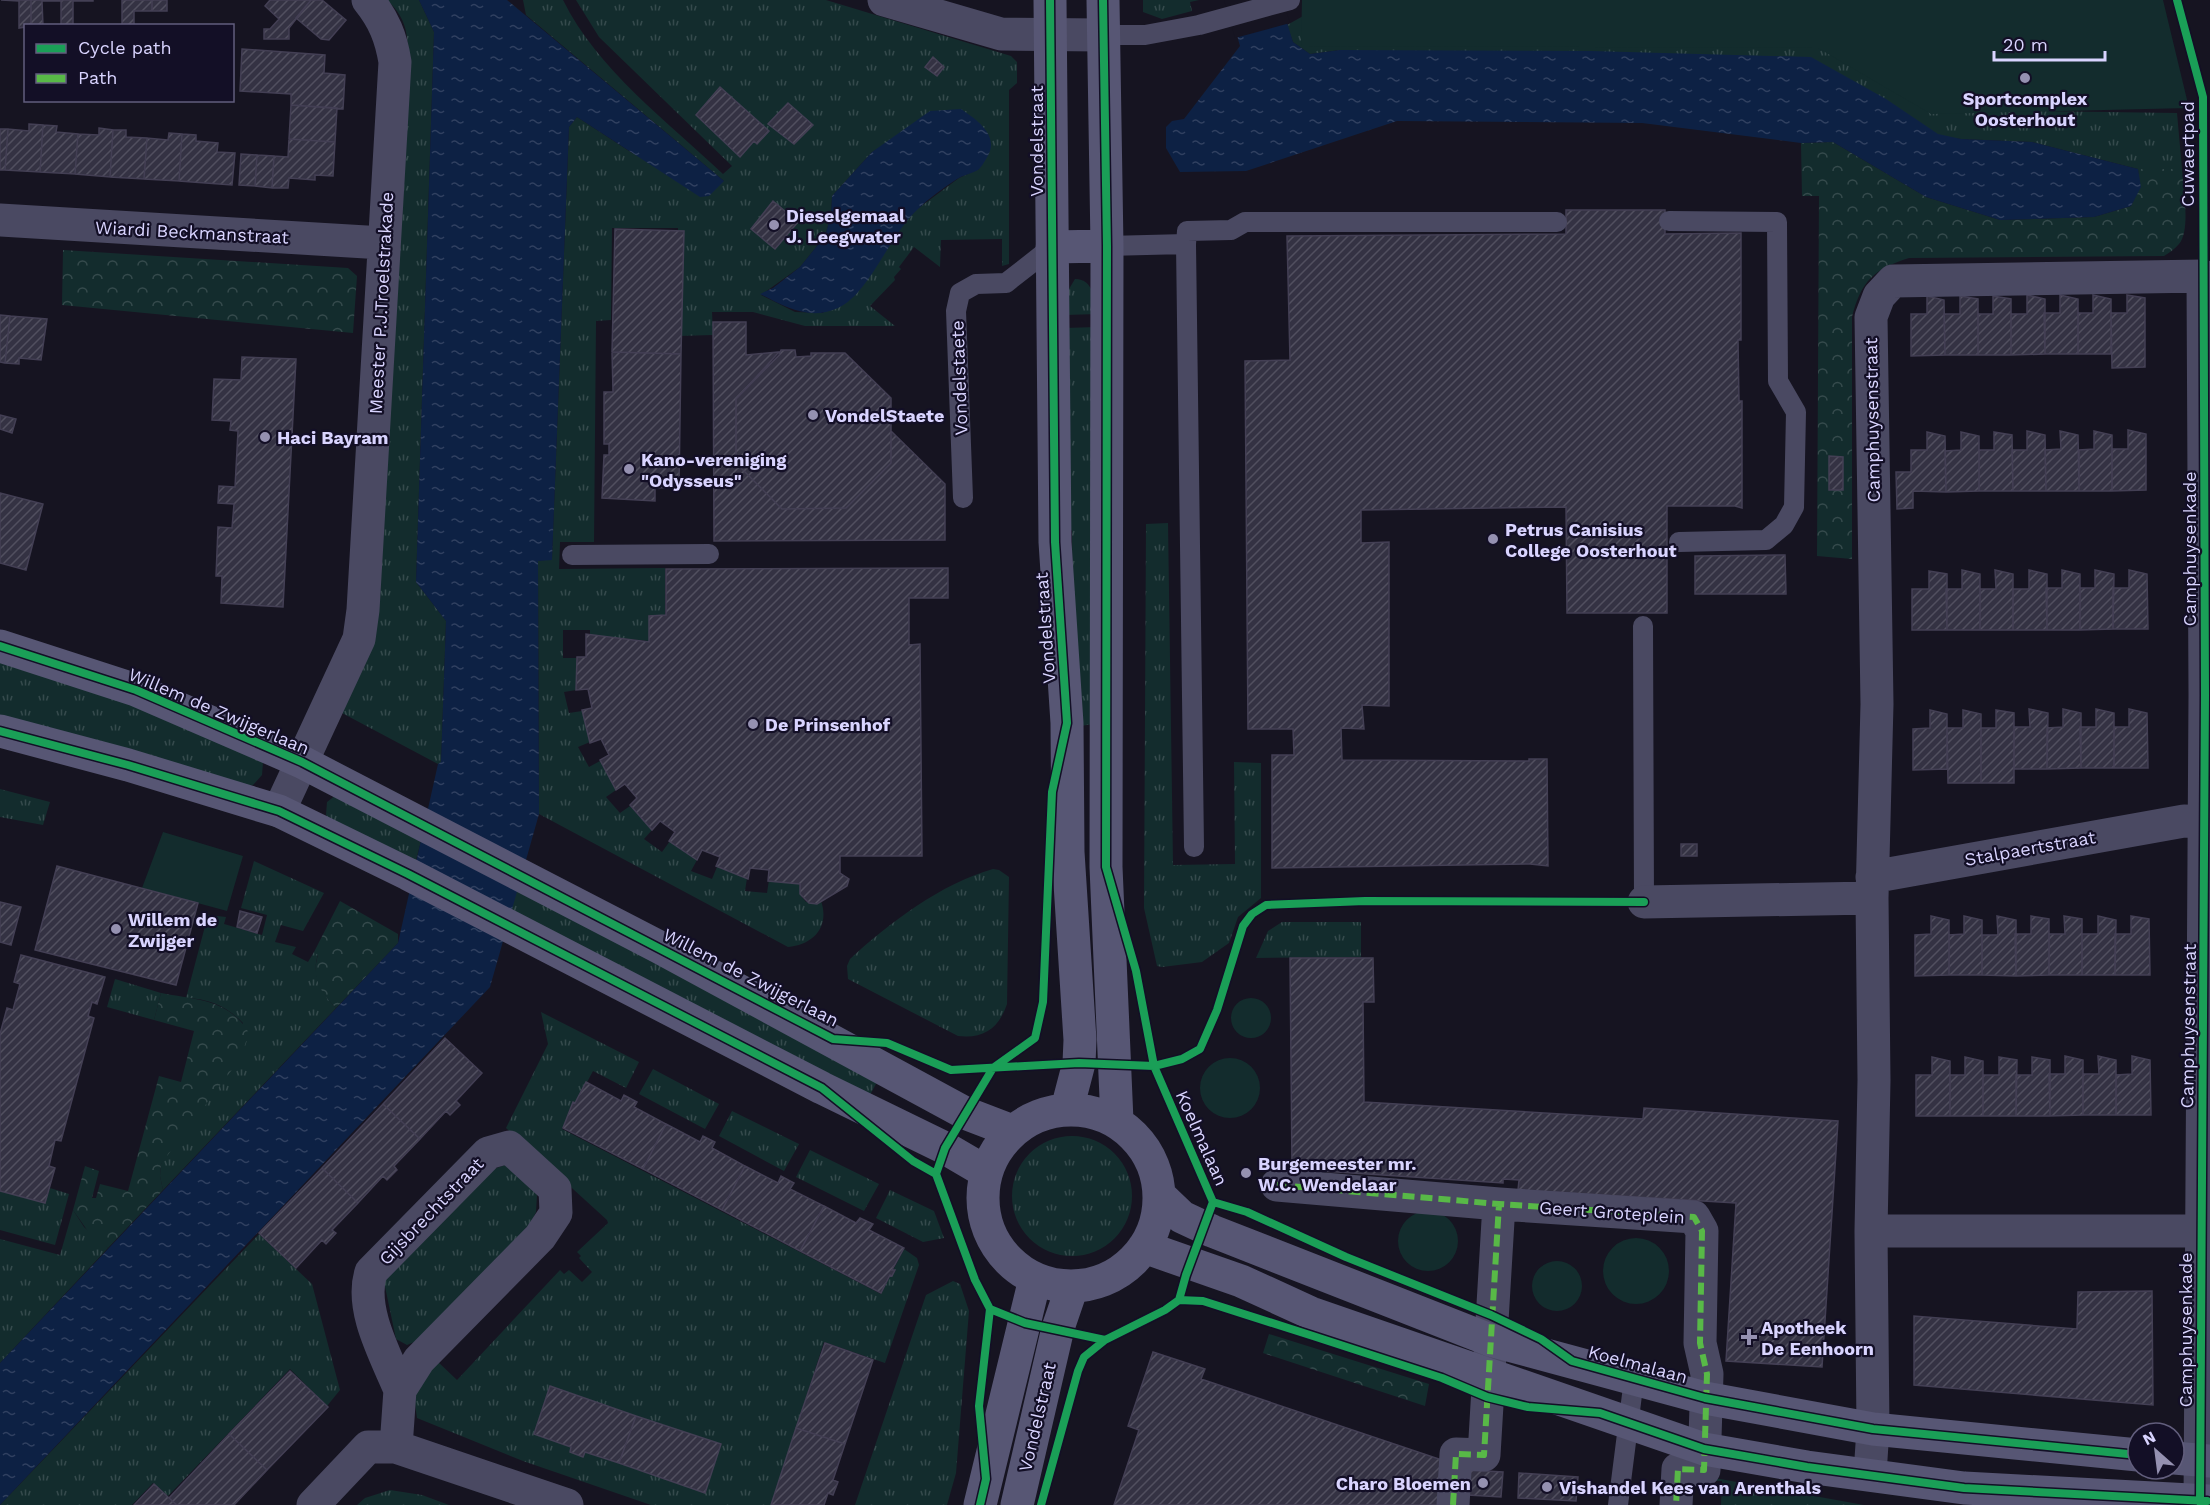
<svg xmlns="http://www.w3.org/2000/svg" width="2210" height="1505" viewBox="0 0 2210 1505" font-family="'Work Sans',sans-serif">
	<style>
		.grass { fill: url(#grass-tufts); fill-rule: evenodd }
		.forest { fill: url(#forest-crowns) }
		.garden { fill: #132c2d }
		.water { fill: url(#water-ripples) }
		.pier { fill: #161421 }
		.building { fill: url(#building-hatch); stroke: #433f54; stroke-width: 1.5 }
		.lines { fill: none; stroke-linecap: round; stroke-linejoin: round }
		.lane { stroke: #4a4962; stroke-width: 20 }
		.street { stroke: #4a4962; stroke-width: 33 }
		.secondary { stroke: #575674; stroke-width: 33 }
		.quiet { stroke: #58b947; stroke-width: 6; stroke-dasharray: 12 6; stroke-linecap: butt }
		.cycleway-casing { stroke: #130f26; stroke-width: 11 }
		.cycleway { stroke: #1a9f57; stroke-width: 8 }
		.poi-dot { fill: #9591b1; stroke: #130f26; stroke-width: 2 }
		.labels { text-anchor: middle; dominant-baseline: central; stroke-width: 4.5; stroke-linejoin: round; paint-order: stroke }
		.poi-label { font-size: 18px; font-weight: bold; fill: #d9d4ff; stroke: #130f26; text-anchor: start }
		.street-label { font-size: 18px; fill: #d9d4ff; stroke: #130f26 }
	</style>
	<defs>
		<pattern id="grass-tufts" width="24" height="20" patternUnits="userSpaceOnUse" patternTransform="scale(1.5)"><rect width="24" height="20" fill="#132c2d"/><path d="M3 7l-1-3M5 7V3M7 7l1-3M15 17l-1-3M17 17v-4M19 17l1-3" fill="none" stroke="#354a4c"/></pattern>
		<pattern id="forest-crowns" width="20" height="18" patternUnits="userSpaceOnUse" patternTransform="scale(1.5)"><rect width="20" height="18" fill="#132c2d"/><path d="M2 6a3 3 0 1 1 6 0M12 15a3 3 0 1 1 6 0" fill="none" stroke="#354a4c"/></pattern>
		<pattern id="water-ripples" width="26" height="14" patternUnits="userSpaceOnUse" patternTransform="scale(1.5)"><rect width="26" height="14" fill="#0d2144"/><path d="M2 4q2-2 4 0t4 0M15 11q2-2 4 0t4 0" fill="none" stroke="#304060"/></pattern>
		<pattern id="building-hatch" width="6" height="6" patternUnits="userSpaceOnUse" patternTransform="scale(1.5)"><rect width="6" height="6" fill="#343243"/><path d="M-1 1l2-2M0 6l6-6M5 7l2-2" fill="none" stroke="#514f5f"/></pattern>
	</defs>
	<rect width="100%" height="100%" fill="#161421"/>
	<!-- grass -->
	<path class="grass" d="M387,0h32l15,32 -18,550 30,39 -5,142 -3,1 -96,-51 66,-660c0,-23 -4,-37 -21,-53z
		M523,0h40c34,69 105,122 160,174l9,-8 -133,-129 -23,-37h250l185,56 6,6v21l-8,7v174l-7,2v-27l-61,1 -1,27 -26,-20 -15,20 2,2 -7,8 1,3 -25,26 25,20h-90l-52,-14h-41l1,23 -35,1v-108h-66l-1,92 -15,1 -2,221h-34l-1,27 106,-1v47h-16v26l-59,-6v-5h-27v28h13v32l-12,2 5,21 13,-2 8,31 -12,5 11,20 11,-6 16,29 -10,7 14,16 10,-7 22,24 -8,9 18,13 8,-11 27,19 -6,11 21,8 5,-12 30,11 -2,13 22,2 2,-13 30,4 2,12 5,6 15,-1c9,26 -8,44 -33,46l-249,-133 -1,-253 14,-2 17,-432 8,-10 55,36 92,28 -198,-166zM900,135l79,34 -20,9 -43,32 -93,103 -28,-1 -34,-17 39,-28 25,-31 6,-21 1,-19 40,-44z
		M1143,0h56l-9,2 2,9 -30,8 -19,-7z
		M1314,10l519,4 126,96 218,3 5,56h-44l-106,-27 -71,-3 -621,-89 -30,4 -17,-12 -6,-17z
		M1075,279c19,0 19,21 23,35l-34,1 2,-21z
		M1097,327l-3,397 -21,3 -1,-196 -7,-6v-197z
		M1168,523l5,342 62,-1 -1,-102 27,1v135l-23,19 -9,26 -27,19 -40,5 -5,-1 -13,-58 2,-384z
		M0,659l140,44 123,59 -1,13 -9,10 -10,2 -243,-66z
		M0,789l50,13 -7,23 -43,-8z
		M336,795l87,38 -8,31 -85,-43 -4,-6 1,-13z
		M254,861l70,32 -21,38 -22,-6 -6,17 21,5 -4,7 16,8 6,-10 4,2c-7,22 3,38 18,54l-173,182 -3,-14 1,-12 82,-141c-17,-17 -33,-24 -57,-25l22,-83 18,2 -2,7 38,11 5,-20 -26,-7z
		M993,869l6,1 10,7 -2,127c-8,24 -23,35 -49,32l-110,-57 -1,-13 3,-7c39,-36 92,-76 143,-90z
		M519,883l358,199 -7,13 -361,-180z
		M1282,922h79v35l-105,1 12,-27z
		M115,979l46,14 -7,27 -47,-13z
		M541,1012l98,50 -13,26 -33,-17 -31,58 319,165 23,-45 13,9 2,7 -34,98 -61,-21 -53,163h-120l-128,-44 -106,-43 -3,-21 23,-36 20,19 103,-110 4,4 5,-4 13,12 10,-10 -13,-14 2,-2 -4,-4 31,-29 -1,-3 -101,-92 42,-84z
		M653,1069l66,35 -14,25 -66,-35z
		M732,1111l67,33 -15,27 -65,-35z
		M1012 1196a60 60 0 1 1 120 0a60 60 0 1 1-120 0Z
		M810,1150l69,34 -15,27 -68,-34z
		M505,1165l15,10 17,20 -1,17 -7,15 -110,113 -12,5 -11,-6 -13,-62 94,-102z
		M50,1188l19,6 -14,51 -55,-15v-39l45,12z
		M890,1190l44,21 10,27 -21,4 -47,-24z
		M73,1210l11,17 24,21 -108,115v-124l60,16z
		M259,1234l53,50 28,106 -13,16 -37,-37 -122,127 -15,-13 -21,22h-132z
		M953,1281l7,3 9,27 -13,162 -9,32h-92l71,-210z
		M1709,1477l155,28h-143l1,-24h-13z
		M390,1490l32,5 27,10h-92l8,-7z"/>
	<!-- forest -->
	<path class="forest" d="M1833,142l93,55 74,23 94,-3 37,-11 9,-19 -2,-18h44c1,18 9,61 -3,75 -4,5 -10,9 -15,12l-255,2c-35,11 -48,23 -57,59v242l-35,-3 2,-360h-17l-1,-53z
		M63,250l285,18 9,8 -4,57 -291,-28z
		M340,901l58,33v9l-62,65c-16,-17 -25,-30 -18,-53l-4,-3z
		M161,993c36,7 68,6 88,40l-9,26 -79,105 -1,12 3,14 -55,58 -16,-11 -19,-27 12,-44 14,5 -7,27h4l4,-14 28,7 31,-115 22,6 13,-51 -40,-11z
		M1269,1334l160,50 -4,22 -162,-53z"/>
	<!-- garden -->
	<path class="garden" d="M1302,0h861l26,108 -258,6 -113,-66 -517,-2z
		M163,832l80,24 -16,55 -85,-23z
		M1231 1018a20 20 0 1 1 40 0a20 20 0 1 1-40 0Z
		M1200 1088a30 30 0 1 1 60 0a30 30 0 1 1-60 0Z
		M1398 1241a30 30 0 1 1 60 0a30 30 0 1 1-60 0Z
		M1603 1271a33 33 0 1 1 66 0a33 33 0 1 1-66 0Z
		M1532 1286a25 25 0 1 1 50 0a25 25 0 1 1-50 0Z"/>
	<!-- water -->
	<path class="water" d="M419,0h88l217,181 -15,15 -9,1 -123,-80 -8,10 -17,433 -14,1 1,253 -49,173 -490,518v-142l398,-420 40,-179 3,-2 5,-141 -30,-39 18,-550z
		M1227,0h53l13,42 17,12 30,-4 251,1 220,6 75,42 52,35 23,5 71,3 106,27 3,18 -10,19 -37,11 -94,3 -74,-23 -93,-55 -32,1 -159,-20 -245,-2 -151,50 -66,1 -14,-24v-21l6,-6 12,-2 56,-73z
		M961,109c13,9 35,23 29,42 -2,5 -8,16 -12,19 -7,4 -15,5 -21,9 -14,9 -28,19 -40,31 -28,26 -48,84 -79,98 -29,13 -52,-1 -78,-14l13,-6 27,-21 25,-31 6,-21 1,-19 40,-44 58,-41z"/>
	<!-- pier -->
	<path class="pier" d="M1224,0h59l7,23 -55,15z"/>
	<!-- building -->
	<path class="building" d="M31,0v26l-12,2v-27l-18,-1z
		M31,0h30v1h-19l1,25h-12z
		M61,0h32v1h-20v25h-12z
		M122,0h30v11h-18v15h-12z
		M152,0h15v11h-15z
		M270,0h41l-22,28v11h-25v-10h6l9,-10 -14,-13z
		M311,0h11l24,20 -17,20 -8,-1 -25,-21z
		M242,49l83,6 -1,18 21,2 -2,34 -52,-4v-11l-51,-3z
		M933,57l11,10 -7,9 -12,-9z
		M720,87l49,44 -12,13 -3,-3 -14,16 -44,-42z
		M788,103l25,22 -19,19 -26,-20z
		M291,105l46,3 -2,34 -46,-3z
		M29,124l14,1 -3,47 -35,-2 3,-41 21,2z
		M43,125l14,1 -1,6 22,2 -3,40 -35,-2z
		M99,128l14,2 -3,47 -35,-3 3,-40 21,1z
		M0,129h8l-3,41h-5z
		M113,130h13v7l21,1 -3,41 -34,-2z
		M169,133l13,1 -3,47 -35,-2 3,-41 21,2z
		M182,134l14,1v6l22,2 -1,9 18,1 -3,32 -53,-4z
		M289,139l46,3 -2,34 -18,-1v5l-26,-2 -1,10h-16l2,-32 14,1z
		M241,154l16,1 -2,31 -16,-1z
		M257,155l17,1 -2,32 -17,-2z
		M773,201l25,21 -23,27 -24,-20z
		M1566,210h99v24l76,-1v107h-3l1,61h3v107l-7,-2h-68v107h-100l-1,-106 -205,3v33l28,-1v164l-27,-1 2,24 -23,-1 1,32 187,1v-2h18l1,107 -18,-2 -258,4v-113h22l-1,-26h-45l-3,-368 45,-1 -3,-124 279,-2z
		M615,229l69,2 -3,123 -69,-2z
		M2027,295l18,4v55l-34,1v-41h16z
		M2060,295l18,4v55h-33l-1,-41h16z
		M2093,295l18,4v55h-33v-41h15z
		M2127,295l18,3v69l-33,1 -1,-55h16z
		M1927,296l17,4 1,55 -34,1v-42h16z
		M1960,296l18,3v56h-33l-1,-41h16z
		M1993,296l18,3v56h-33v-41h15z
		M0,315l10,1 -5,47 -5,-1z
		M10,316l37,3 -6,41 -22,-2v6l-14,-1z
		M713,322h33v33l33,-3 -43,47v64l46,46 64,-1 45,-45v-32l54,53v56l-231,1z
		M781,350h14l1,7 15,-1v-3h34l46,45v65l-45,45 -64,1 -46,-46v-64l43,-44z
		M612,352l69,2 -2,133 -24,1v13l-53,-3 2,-43h5v-11h-5v-52h9z
		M242,357l54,2 -13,248 -62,-4 1,-27h-6l2,-49 14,1 2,-24 -16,-1 1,-17 16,1 3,-56 -8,-1 1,-9 -19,-1 2,-41 27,1z
		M0,415l16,4 -4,14 -12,-4z
		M2128,430l18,4v56l-34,1v-42h16z
		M2027,431l18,4 1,56h-33l-1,-41h15z
		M2060,431l18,4 1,56h-33l-1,-41 16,-1z
		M2094,431l18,4v56h-33v-41l15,-1z
		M1927,432l18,4 1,56 -33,-1v17l-16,1 -1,-37h15v-22h16z
		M1961,432l18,4v55l-33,1 -1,-41 16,-1z
		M1994,432l18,3 1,56h-34v-41h15z
		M1829,456l14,1v33h-14z
		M0,493l43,11 -17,66 -26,-7z
		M1785,555l1,39h-91v-38z
		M948,568v30h-39v47l11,-1 2,212h-82v17l9,6 -2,7 -30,18 -8,-1 -9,-9v-10l-32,-3 1,-11 -19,-2 -2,11 -32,-13 4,-9 -18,-7 -5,10 -28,-19 6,-9 -15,-11 -8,9 -22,-25 7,-7 -12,-14 -9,6 -16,-30 9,-5 -8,-16 -11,4 -8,-33 10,-2 -4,-19 -12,1 1,-33h9v-23l63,8v-26l17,-1v-46z
		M1962,570l18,4v56h-33l-1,-41h16z
		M1995,570l18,4v56h-33v-41h16z
		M2029,570l18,4v56h-34v-41h16z
		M2062,570l18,4v56h-33l-1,-42h16z
		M2095,570l19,4 -1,55 -33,1v-42h15z
		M2129,570l18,4 1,55h-35v-41h16z
		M1929,571l18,3v56h-35v-41h17z
		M2029,709l19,4 -1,56h-33v-42h16z
		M2063,709l18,4v55l-34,1v-41l16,-1z
		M2096,709l18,4v55h-33l-1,-41h16z
		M2129,709l18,4 1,55h-34v-41h15z
		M1930,710l17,4v55l-34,1v-41l17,-1z
		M1963,710l18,4v69h-33l-1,-55h16z
		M1996,710l18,3v70h-33v-55h15z
		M1681,844h16v12h-16z
		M57,866l141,37 -22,82 -141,-35z
		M0,902l21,5 -10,38 -11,-3z
		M240,911l22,6 -5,16 -20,-6z
		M1931,916l18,4v55l-34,1v-41l16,-1z
		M1964,916l18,4v55h-33v-40l15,-1z
		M1997,916l19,4v56l-34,-1v-40h16z
		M2031,916l18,3v56l-33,1 -1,-42h16z
		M2064,916l18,3v56h-33v-41h16z
		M2098,916l18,4 -1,55h-33v-41h16z
		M2131,916l18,3 1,56h-35v-41h16z
		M21,955l84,22 -8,27 -5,-2 -4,14 6,2 -33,123 -6,-1 -6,26 6,2 -10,35 -45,-12v-157l7,-26 6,2 7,-26 -6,-2z
		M1290,958h83l1,44h-11l1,100 279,17 1,-11 194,13 -16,246 -96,-6 10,-158 -218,-13 1,-10 -16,-1v4l-211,-14z
		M445,1038l37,35 -26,28 4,4 -10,10 -4,-4 -26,28 -37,-35z
		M2065,1056l18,4v55l-33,1 -1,-42h16z
		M2098,1056l18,4v55h-33v-41h16z
		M2132,1056l18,4 1,55h-35v-40l16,-1z
		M1932,1057l18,4v55h-34v-41h16z
		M1965,1057l18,4v55h-33v-41h15z
		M1999,1057l18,3 -1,56h-33v-41h16z
		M2032,1057l18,3v56h-34v-41h16z
		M586,1082l35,19 3,-6 13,7 -3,5 32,17 -23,45 -80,-41 10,-26 2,1z
		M383,1104l37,35 -26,27 3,4 -10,10 -4,-4 -25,27 -36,-35z
		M666,1124l34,18 3,-6 12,6 -3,6 33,18 -23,44 -79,-41z
		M745,1166l33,17 3,-7 13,7 -4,6 34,17 -24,45 -78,-41z
		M322,1168l36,35 -26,27 4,3 -10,11 -4,-4 -26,28 -37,-35z
		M824,1206l32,17 4,-5 13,6 -4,6 35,18 -12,22h3l-3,6 -2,-1 -9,18 -81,-42z
		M2152,1291l1,114 -239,-20v-69l163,13 1,-37z
		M825,1343l48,17 -28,84 -49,-16z
		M1153,1352l52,17 -4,10 241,81 -3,45h-325l25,-75 -11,-4z
		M290,1371l38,36 -61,63 -38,-36z
		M550,1386l86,30 -17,47 -34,-11 -2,5 -13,-5 1,-5 -37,-13z
		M636,1416l85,28 -16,49 -86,-30z
		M796,1428l49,16 -12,36 5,2 -5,13 -5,-2 -4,12h-53z
		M229,1434l38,36 -33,35h-57l-8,-7z
		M1469,1470l34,2 -2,25 -33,-2z
		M1519,1473l59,4 -2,24 -58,-3z
		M154,1484l15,14 8,7h-43z"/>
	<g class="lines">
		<!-- lane -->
		<path class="lane" d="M1103,35h42l54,-10 91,-25
			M1669,221l108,1 1,159 18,31 -2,95 -10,18 -18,15 -87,2
			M1186,244l1,-13 44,-1 14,-8h312
			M1107,246l79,-2 8,603
			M963,498l-7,-187 4,-18 16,-9 30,-1 46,-36
			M572,555l137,-1
			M1643,626l1,276
			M1618,1505l16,-126"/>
		<!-- street -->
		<path class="street" d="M884,0l117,34 102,1
			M0,220l383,23
			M279,811l80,-172 4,-29 32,-548c-4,-25 -11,-42 -27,-62
			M1872,877l312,-56 26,1
			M1644,902l228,-4
			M1277,1185l222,19 195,13 8,14 -2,112 7,31 -3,96 -26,-1 -2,36
			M396,1447l4,-57 19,-30 121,-123 16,-24 -1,-24 -46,-42 -21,6 -117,119c-12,37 15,84 29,118
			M1870,1474l3,-45 -2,-198
			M2200,1502l5,-807 -2,-419 -310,5 -14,15 -8,21 6,387 -5,194 2,182 -3,151h329
			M313,1505l55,-58h28l171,58
			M1453,1505l3,-51 28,1 15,-251"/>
		<!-- secondary -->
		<path class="secondary" d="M1050,0l5,542 12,181 1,129 12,188 -1,23 -12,46
			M1103,0l4,246 -1,621 11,254
			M1052,247l55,-1
			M0,646l136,44 166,72 357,185 306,166 47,18
			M0,731l128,34 151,46 129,63 414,214 123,60 41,24
			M983 1198a88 88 0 1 1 176 0a88 88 0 1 1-176 0Z
			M1159,1195l23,22 30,14 278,109 215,58 168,31 265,26
			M1144,1247l97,34 70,32 393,136 103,18 157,21 246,13
			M2174,1458l36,3
			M980,1505l55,-226
			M1017,1505l41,-177 14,-41"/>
		<!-- quiet -->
		<path class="quiet" d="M1277,1185l222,19 195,13 8,14 -2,112 7,31 -3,96 -26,-1 -2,36
			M1453,1505l3,-51 28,1 15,-251"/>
		<!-- cycleway casing -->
		<g class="cycleway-casing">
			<path id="cycleway" d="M1103,0l4,246 -1,621 30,104 18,95 59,136 34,10 99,45 145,58 50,24 31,22 133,37 168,31 265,26
				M2177,0l26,97 2,598 -5,807
				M0,646l136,44 166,72 531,277 54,4 64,27 128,-7 75,3 28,-7 18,-10 17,-39 26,-84 9,-12 14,-9 99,-4 279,1
				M0,731l128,34 151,46 129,63 414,214 91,73 23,13 39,106 15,29 35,14 80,17 60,-30 14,-10 7,-25 27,-73
				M936,1174l9,-26 48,-80 42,-30 8,-36 9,-210 15,-69 -12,-181 -5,-542
				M1179,1300l24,1 110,35 129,42 45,19 41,10 72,6 104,36 103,18 157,21 243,13
				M980,1505l6,-26 -7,-73 11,-97
				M1041,1505l37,-134 6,-14 21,-17"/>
		</g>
		<!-- cycleway -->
		<use href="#cycleway" class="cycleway"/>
	</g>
	<!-- markers -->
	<g class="poi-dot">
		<circle cx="2025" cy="78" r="6"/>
		<circle cx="774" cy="225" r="6"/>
		<circle cx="813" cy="415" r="6"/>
		<circle cx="265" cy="437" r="6"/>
		<circle cx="629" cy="469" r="6"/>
		<circle cx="1493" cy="539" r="6"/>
		<circle cx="753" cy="724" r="6"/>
		<circle cx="116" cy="929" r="6"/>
		<circle cx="1246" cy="1173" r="6"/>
		<path d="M1746 1328h6v6h6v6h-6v6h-6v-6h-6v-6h6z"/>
		<circle cx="1483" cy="1483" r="6"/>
		<circle cx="1547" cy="1487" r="6"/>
	</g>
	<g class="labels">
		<!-- poi labels -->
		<g class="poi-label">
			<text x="2025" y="98" text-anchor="middle">Sportcomplex<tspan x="2025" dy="21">Oosterhout</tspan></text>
			<text x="786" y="215">Dieselgemaal<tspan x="786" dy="21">J. Leegwater</tspan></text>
			<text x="825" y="415">VondelStaete</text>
			<text x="277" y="437">Haci Bayram</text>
			<text x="641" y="459">Kano-vereniging<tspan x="641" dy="21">"Odysseus"</tspan></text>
			<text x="1505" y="529">Petrus Canisius<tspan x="1505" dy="21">College Oosterhout</tspan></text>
			<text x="765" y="724">De Prinsenhof</text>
			<text x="128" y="919">Willem de<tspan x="128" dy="21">Zwijger</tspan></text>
			<text x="1258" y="1163">Burgemeester mr.<tspan x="1258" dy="21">W.C. Wendelaar</tspan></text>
			<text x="1761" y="1327">Apotheek<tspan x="1761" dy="21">De Eenhoorn</tspan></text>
			<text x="1471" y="1483" text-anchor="end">Charo Bloemen</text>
			<text x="1559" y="1487">Vishandel Kees van Arenthals</text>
		</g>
		<!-- street labels -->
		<g class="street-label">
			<text transform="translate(1036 141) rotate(-90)">Vondelstraat</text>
			<text transform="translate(2187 154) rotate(-90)">Cuwaertpad</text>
			<text transform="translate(192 232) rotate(3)">Wiardi Beckmanstraat</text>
			<text transform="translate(381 303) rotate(-87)">Meester P.J.Troelstrakade</text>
			<text transform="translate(959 378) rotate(-92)">Vondelstaete</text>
			<text transform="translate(1872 420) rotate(-91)">Camphuysenstraat</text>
			<text transform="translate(2189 549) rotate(-90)">Camphuysenkade</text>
			<text transform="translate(1045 628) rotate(-94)">Vondelstraat</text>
			<text transform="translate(219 711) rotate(23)">Willem de Zwijgerlaan</text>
			<text transform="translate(2030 848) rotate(-10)">Stalpaertstraat</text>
			<text transform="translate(751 977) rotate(27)">Willem de Zwijgerlaan</text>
			<text transform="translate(2188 1026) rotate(-89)">Camphuysenstraat</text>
			<text transform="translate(1202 1138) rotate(66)">Koelmalaan</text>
			<text transform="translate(431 1211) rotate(-46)">Gijsbrechtstraat</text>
			<text transform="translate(1612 1212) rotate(4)">Geert Groteplein</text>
			<text transform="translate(2185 1330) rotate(-90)">Camphuysenkade</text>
			<text transform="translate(1638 1364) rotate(15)">Koelmalaan</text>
			<text transform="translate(1037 1417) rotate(-77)">Vondelstraat</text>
		</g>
	</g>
	<!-- legend -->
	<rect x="24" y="24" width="210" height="78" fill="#130f26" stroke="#625e7d" stroke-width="1.5"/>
	<rect x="36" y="44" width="30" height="9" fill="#1a9f57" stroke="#625e7d" stroke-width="1.5"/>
	<text x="78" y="54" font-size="18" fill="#d9d4ff">Cycle path</text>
	<rect x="36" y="74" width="30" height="9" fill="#58b947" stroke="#625e7d" stroke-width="1.5"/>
	<text x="78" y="84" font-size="18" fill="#d9d4ff">Path</text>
	<!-- north arrow -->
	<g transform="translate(2156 1451) rotate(332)"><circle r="28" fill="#130f26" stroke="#625e7d" stroke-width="1.5"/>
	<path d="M0-4.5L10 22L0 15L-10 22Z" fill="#9591b1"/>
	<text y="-9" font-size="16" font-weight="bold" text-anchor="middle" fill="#d9d4ff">N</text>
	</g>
	<!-- scale -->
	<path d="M1994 51v9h111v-9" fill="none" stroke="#d9d4ff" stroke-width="3"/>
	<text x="2003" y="51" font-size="18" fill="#d9d4ff" stroke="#130f26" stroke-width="4.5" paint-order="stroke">20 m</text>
</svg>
